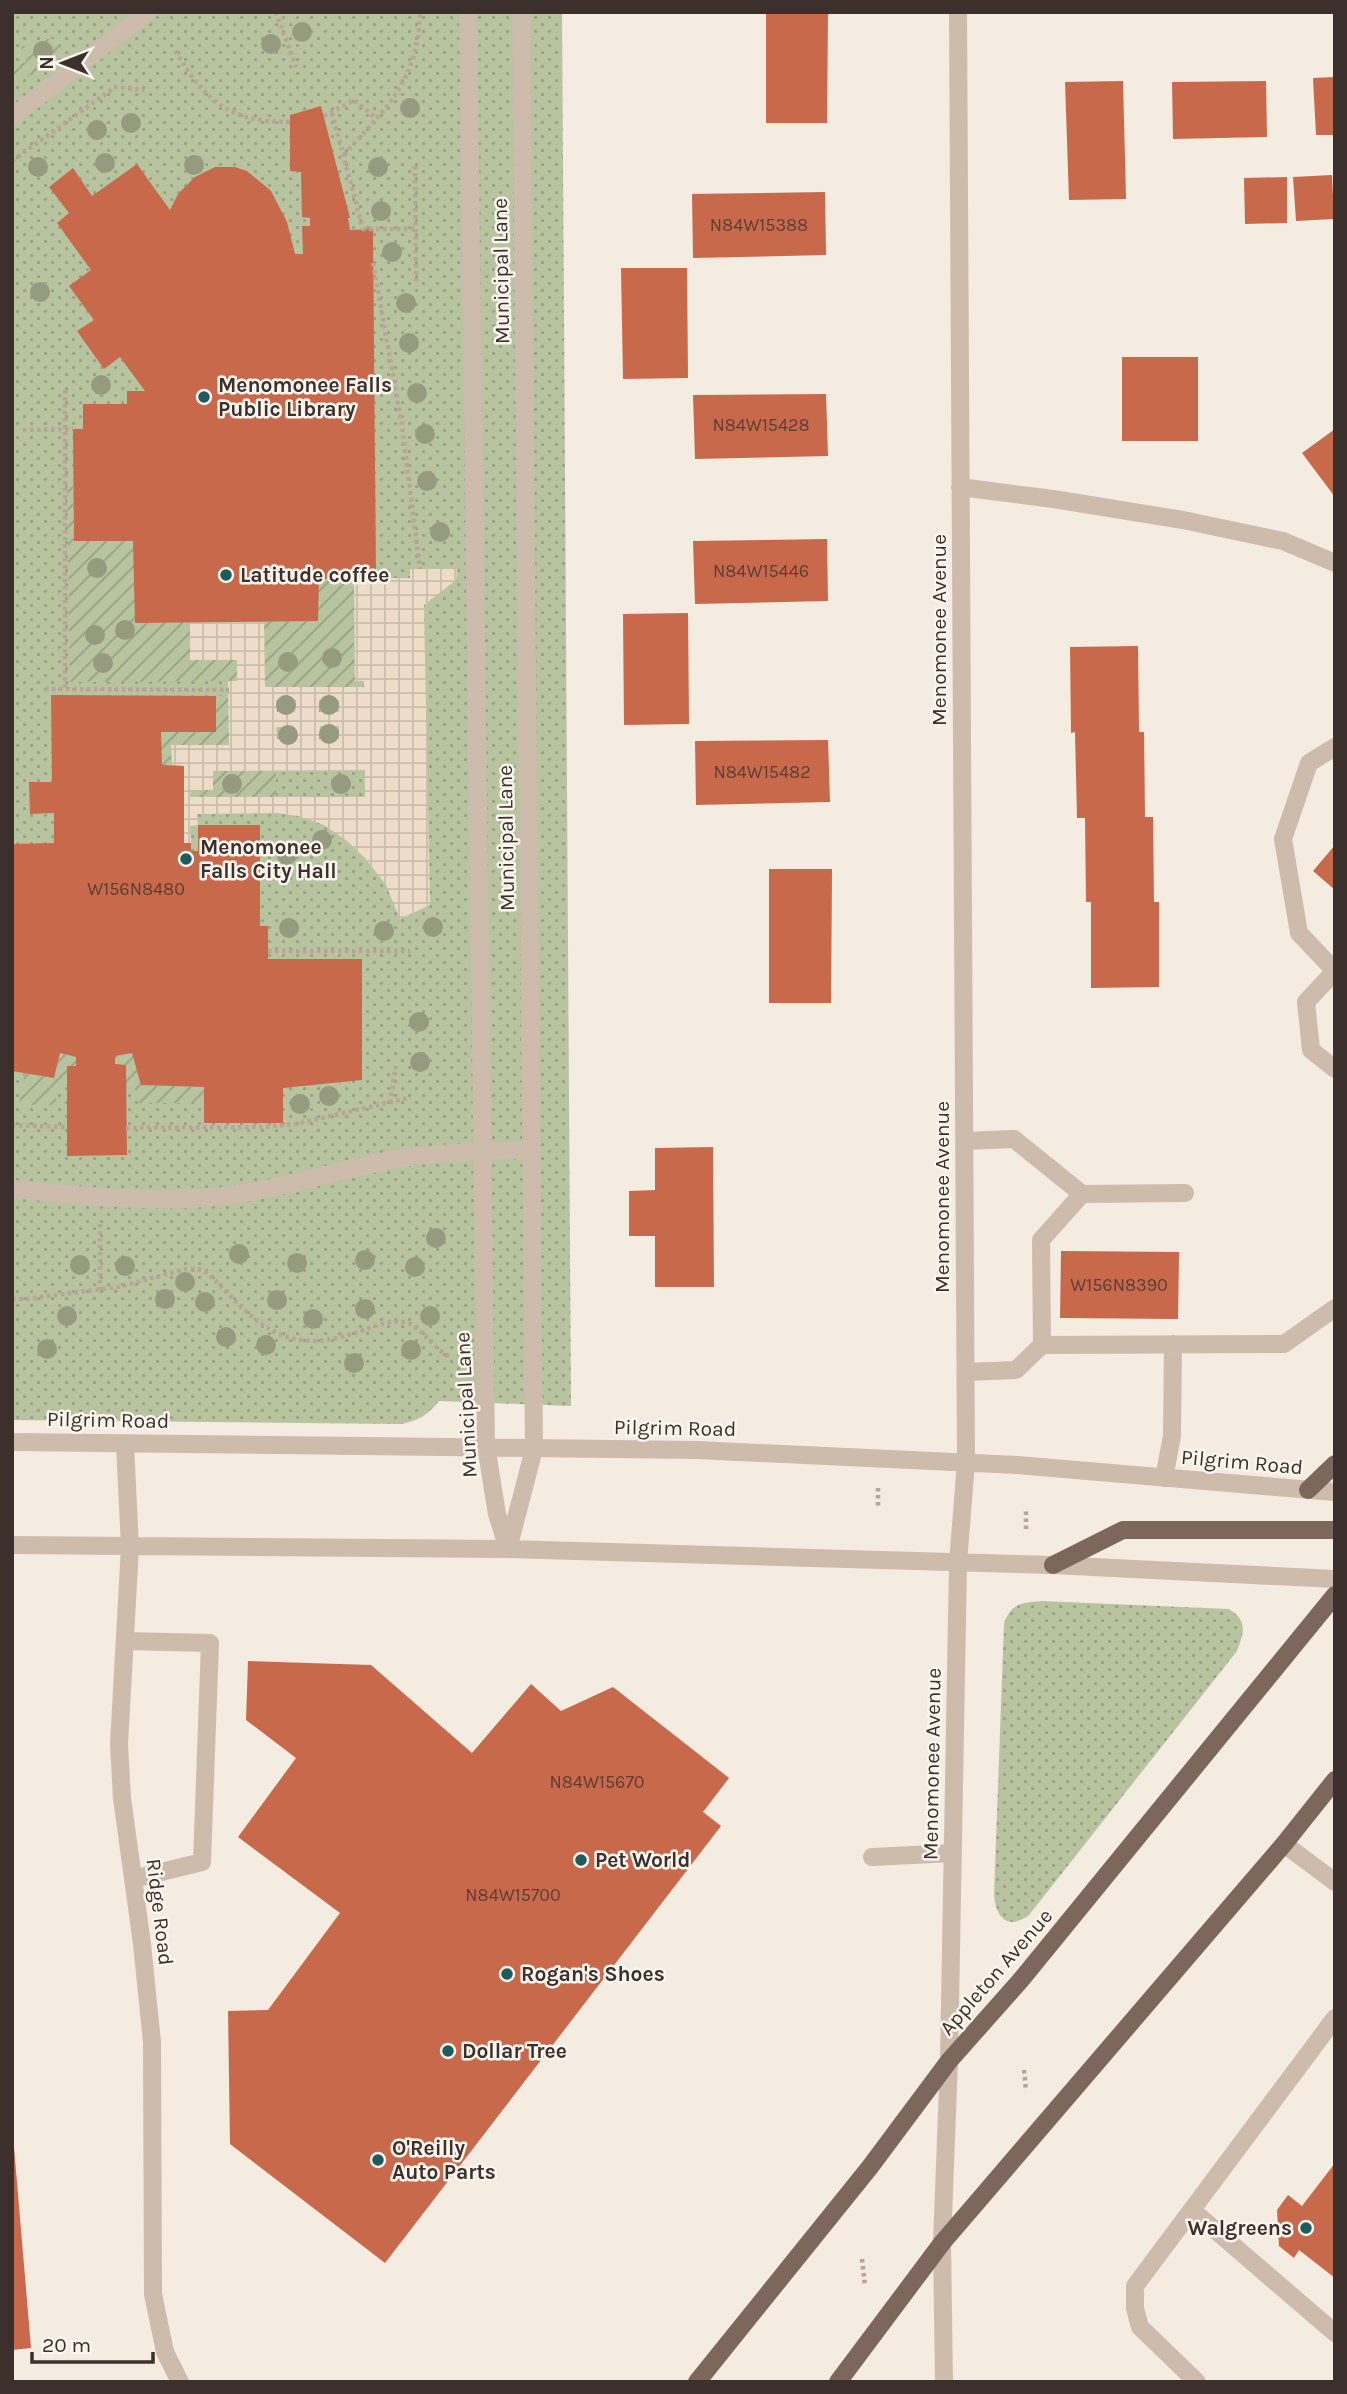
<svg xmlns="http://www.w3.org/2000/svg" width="1347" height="2394" viewBox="0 0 1347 2394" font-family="Karla,sans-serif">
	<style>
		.park { fill: url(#park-dots) }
		.garden { fill: url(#garden-furrows) }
		.plaza { fill: url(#plaza-grid); fill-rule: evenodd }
		.building { fill: #c8694b }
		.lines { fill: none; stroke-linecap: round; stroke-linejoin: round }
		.path { stroke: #b9a596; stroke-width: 4.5; stroke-dasharray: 3.5 3.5; stroke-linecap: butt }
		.minor { stroke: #cdbbac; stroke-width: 18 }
		.major { stroke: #7d675c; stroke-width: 18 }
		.tree { fill: #969b7f }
		.poi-dot { fill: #1f5a5e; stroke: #fbf5ee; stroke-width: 2.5 }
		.labels { text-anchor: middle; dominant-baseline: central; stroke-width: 5; stroke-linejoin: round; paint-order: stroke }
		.number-label { font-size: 18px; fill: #5e3e33 }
		.street-label { font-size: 21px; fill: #3b302b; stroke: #fbf5ee }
		.poi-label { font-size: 21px; font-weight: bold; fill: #3b302b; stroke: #fbf5ee; text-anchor: start }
	</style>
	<defs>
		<pattern id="park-dots" width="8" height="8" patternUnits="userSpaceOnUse" patternTransform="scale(1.75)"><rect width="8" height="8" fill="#b8c4a0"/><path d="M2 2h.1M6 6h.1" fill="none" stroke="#97a083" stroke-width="1.8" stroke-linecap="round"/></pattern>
		<pattern id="garden-furrows" width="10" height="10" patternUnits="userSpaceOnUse" patternTransform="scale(1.75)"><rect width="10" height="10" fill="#b8c4a0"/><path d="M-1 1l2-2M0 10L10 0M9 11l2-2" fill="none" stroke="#97a083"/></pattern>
		<pattern id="plaza-grid" width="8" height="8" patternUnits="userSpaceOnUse" patternTransform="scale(1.75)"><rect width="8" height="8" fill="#ecdcc8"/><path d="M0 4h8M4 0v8" fill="none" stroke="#cbbdac"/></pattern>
	</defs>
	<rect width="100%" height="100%" fill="#f4ebe1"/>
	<!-- park -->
	<path class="park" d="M12,12h550l9,1394 -132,-5c-11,14 -21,20 -38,23l-389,-4z
		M1041,1601l188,8c19,12 15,24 8,42l-208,264c-22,16 -33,2 -35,-20l10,-271c7,-21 17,-21 37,-23z"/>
	<!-- garden -->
	<path class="garden" d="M47,39h8c6,6 5,11 2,18l-45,30v-20l14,-5 -5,-15z
		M67,478h6l1,63h59l3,82 54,-1v38h47v21l-167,1z
		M354,578l1,102h9v7h-99l-1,-65 54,-1 1,-42z
		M216,696h13v49h-57l-1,20h-9l-1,-33h55z
		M276,770v27l-86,1v-8h23v-19z
		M60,1053l16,4v9h-9v21l-11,1v17h-37l6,-32 29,5z
		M132,1053l9,32 63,2v16h-66l-1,-14 -11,-1v-23l-11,-1v-8z"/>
	<!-- plaza -->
	<path class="plaza" d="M410,569h47l-1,11 -32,25 6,300 -30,14 -14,-34 -21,-27 -18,-17 -23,-16 -26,-9 -22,-3 -79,1 1,11 -8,1 1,17h-7v-77l-12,-1 -1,-20h58l-1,-64h9v-21h-47v-38h74l1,65h99v-6h-9l-1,-103h56zM276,700h20l-1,12h-18zM319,700h20v12h-20zM339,726v13h-20l1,-13zM276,727h19l1,12h-19zM365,770v27h-175l1,-7h22v-19z"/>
	<!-- building -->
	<path class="building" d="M766,12h62l-1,111h-61z
		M1335,77v58h-19l-3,-57z
		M1123,81l3,118 -57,1 -4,-118z
		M1266,81l1,56 -94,2 -1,-57z
		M321,106l29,112h-2l2,12 23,-1 3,349 -57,1 -1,42 -183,2 -2,-82h-59l-1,-112h10v-25h44v-13h18l-25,-34 -16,12 -27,-38 17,-11 -25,-34 22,-16 -34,-47 12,-10 -20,-26 24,-19 19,28 45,-32 33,46 8,-16 17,-17 20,-10h20l12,4 24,20 16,31 8,32h8l-1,-28h8v-8l-8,-1 -1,-45 -11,-1v-56z
		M1332,175l2,44 -38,2 -3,-44z
		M1287,177v46l-42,1 -1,-46z
		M825,192l1,63 -133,3 -1,-64z
		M621,268h66l1,110 -65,1z
		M1122,357h76v84h-76z
		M826,394l2,62 -133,3 -2,-64z
		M1335,429v68l-33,-44z
		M827,539l1,62 -133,3 -2,-63z
		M688,613l1,111 -65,1 -1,-111z
		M1138,646l1,86h5l1,85h8l1,85h5v85l-68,1v-86h-5l-1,-84h-8l-2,-86 -4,1 -1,-86z
		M51,695l165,1v36h-55l1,33 22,1v77h7v8h7v-26h62v101h8v33h94v121l-79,8v35h-79v-36l-63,-2 -9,-32 -17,3v8l11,1 1,90 -60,1v-90h9v-9l-16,-4 -6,25 -42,-7v-227l42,-1v-30l-24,1 -1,-32h23z
		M828,740l2,62 -134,3 -1,-64z
		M1335,845v45l-22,-19z
		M769,869h63l-1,134h-62z
		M713,1147l1,140h-59v-51h-26v-45l26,-1v-42z
		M1061,1251l118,1 -1,67 -118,-1z
		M248,1661l123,4 101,88 59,-69 30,27 52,-24 116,91 -26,34 18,14 -336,437 -155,-119 -2,-133 40,-1 72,-97 -102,-76 58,-79 -50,-38z
		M12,2147h2l17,201 -19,2z
		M1335,2163v115l-36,-28 -5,8 -15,-12 -2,-36 11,-15 14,11z"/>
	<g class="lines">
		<!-- path -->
		<path class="path" d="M276,12l20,55
			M175,51c31,50 53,71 115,71
			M332,113l31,116h53
			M324,116l30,-16 22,18
			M344,155c43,-49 74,-73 76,-143
			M12,161l103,-74 30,3
			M415,166l1,117
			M373,263l29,163 18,143
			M65,390v299
			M23,430l50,-1
			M45,689l184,1
			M268,951h142
			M390,1103l6,-37
			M12,1125l55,2
			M126,1128l136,-1 34,-3 112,-26
			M100,1224v66
			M12,1299h13l93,-12 68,-18h12l10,4c44,45 72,84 143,61 16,-4 36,-15 53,-12 20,5 28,28 47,35
			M878,1488v20
			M1026,1529v-20
			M1024,2070l2,21
			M862,2259l3,27"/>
		<!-- minor -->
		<path class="minor" d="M468,12l18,1434 11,68 11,35
			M12,117l135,-105
			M960,487l93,12 130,21 100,21 52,22
			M1335,747l-26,16 -26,76 16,94 36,38
			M1335,971l-29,31 5,48 24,19
			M964,1141l50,-2 68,55 103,-1
			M12,1189c73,7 146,16 219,6 58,-7 114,-28 172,-37 43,-6 85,-7 128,-8
			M1042,1345l-1,-105 41,-46
			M966,1372l50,-2 26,-25 242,-1 51,-36
			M12,1442l685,8 320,15 318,27
			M125,1444l5,103 -11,197 3,54 20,146 10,98 1,252 12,58 15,30
			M1164,1478l8,-42 1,-92
			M12,1545l496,4 545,16 282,14
			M508,1549l26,-100 -13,-1437
			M125,1641l85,2 -8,219 -69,17
			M1284,1844l51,38
			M872,1857l81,-4
			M1193,2211l142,122
			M944,2382l-2,-139 7,-182 9,-498 8,-101 -8,-1450
			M1197,2382l-57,-55 -5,-19v-22l200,-268"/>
		<!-- major -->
		<path class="major" d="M1308,1490l27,-26
			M1053,1565l70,-35h212
			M697,2382l173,-215 79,-106 71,-80 315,-386
			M838,2382l104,-139 342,-399 51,-64"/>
	</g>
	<!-- trees -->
	<g class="tree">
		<circle cx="302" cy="32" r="10"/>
		<circle cx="271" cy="44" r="10"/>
		<circle cx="43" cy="51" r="10"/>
		<circle cx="410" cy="108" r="10"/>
		<circle cx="131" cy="123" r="10"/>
		<circle cx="97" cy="130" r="10"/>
		<circle cx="105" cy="163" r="10"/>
		<circle cx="194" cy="165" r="10"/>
		<circle cx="38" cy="167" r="10"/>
		<circle cx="378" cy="167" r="10"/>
		<circle cx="381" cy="211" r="10"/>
		<circle cx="392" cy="252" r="10"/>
		<circle cx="40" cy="292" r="10"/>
		<circle cx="406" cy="303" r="10"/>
		<circle cx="409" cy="343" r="10"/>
		<circle cx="101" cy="385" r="10"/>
		<circle cx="417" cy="393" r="10"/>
		<circle cx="425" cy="434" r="10"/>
		<circle cx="427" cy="481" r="10"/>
		<circle cx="440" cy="532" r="10"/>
		<circle cx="97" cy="568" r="10"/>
		<circle cx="125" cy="630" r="10"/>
		<circle cx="95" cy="635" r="10"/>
		<circle cx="332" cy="658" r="10"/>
		<circle cx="288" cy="662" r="10"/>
		<circle cx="103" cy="663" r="10"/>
		<circle cx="286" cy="705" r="10"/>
		<circle cx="329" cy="705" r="10"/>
		<circle cx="329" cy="734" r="10"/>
		<circle cx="288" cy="735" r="10"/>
		<circle cx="232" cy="784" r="10"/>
		<circle cx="341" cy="784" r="10"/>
		<circle cx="322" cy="840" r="10"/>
		<circle cx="287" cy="855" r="10"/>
		<circle cx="433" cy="927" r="10"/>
		<circle cx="289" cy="928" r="10"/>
		<circle cx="384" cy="931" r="10"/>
		<circle cx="419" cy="1022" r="10"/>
		<circle cx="420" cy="1062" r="10"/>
		<circle cx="329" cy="1096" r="10"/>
		<circle cx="300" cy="1104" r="10"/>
		<circle cx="436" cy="1238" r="10"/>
		<circle cx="239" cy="1254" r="10"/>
		<circle cx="365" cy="1260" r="10"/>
		<circle cx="297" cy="1263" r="10"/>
		<circle cx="80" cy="1265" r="10"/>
		<circle cx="125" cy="1266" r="10"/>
		<circle cx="415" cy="1267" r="10"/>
		<circle cx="185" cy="1282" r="10"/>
		<circle cx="165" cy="1299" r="10"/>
		<circle cx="277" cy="1300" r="10"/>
		<circle cx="205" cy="1302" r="10"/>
		<circle cx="365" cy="1309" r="10"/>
		<circle cx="67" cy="1316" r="10"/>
		<circle cx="430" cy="1316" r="10"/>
		<circle cx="313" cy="1319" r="10"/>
		<circle cx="226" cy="1337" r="10"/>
		<circle cx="266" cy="1345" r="10"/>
		<circle cx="47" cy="1349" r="10"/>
		<circle cx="411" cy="1350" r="10"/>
		<circle cx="354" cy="1363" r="10"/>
	</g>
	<!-- markers -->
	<g class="poi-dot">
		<circle cx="204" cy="397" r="7"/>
		<circle cx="226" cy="575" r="7"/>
		<circle cx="186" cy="859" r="7"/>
		<circle cx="581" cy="1860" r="7"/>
		<circle cx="507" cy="1974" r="7"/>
		<circle cx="448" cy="2051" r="7"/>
		<circle cx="378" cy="2160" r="7"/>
		<circle cx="1306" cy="2228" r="7"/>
	</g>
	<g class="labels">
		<!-- number labels -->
		<g class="number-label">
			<text x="759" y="225">N84W15388</text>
			<text x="761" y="425">N84W15428</text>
			<text x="761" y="571">N84W15446</text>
			<text x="762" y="772">N84W15482</text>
			<text x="136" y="889">W156N8480</text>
			<text x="1119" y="1285">W156N8390</text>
			<text x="597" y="1782">N84W15670</text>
			<text x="513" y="1895">N84W15700</text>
		</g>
		<!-- street labels -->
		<g class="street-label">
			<text transform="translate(501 271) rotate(-91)">Municipal Lane</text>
			<text transform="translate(939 630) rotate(-90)">Menomonee Avenue</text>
			<text transform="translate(506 838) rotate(-91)">Municipal Lane</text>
			<text transform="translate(942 1197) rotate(-90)">Menomonee Avenue</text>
			<text transform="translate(466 1405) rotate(-93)">Municipal Lane</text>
			<text transform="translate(108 1420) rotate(1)">Pilgrim Road</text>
			<text transform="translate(675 1428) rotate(1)">Pilgrim Road</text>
			<text transform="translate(1242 1462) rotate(5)">Pilgrim Road</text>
			<text transform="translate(932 1764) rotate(-89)">Menomonee Avenue</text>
			<text transform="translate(160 1912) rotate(83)">Ridge Road</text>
			<text transform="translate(996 1972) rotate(-49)">Appleton Avenue</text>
		</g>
		<!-- poi labels -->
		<g class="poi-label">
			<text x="218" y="385">Menomonee Falls<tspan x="218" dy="24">Public Library</tspan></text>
			<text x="240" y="575">Latitude coffee</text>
			<text x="200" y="847">Menomonee<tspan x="200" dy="24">Falls City Hall</tspan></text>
			<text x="595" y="1860">Pet World</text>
			<text x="521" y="1974">Rogan's Shoes</text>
			<text x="462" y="2051">Dollar Tree</text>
			<text x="392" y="2148">O'Reilly<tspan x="392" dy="24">Auto Parts</tspan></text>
			<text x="1292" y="2228" text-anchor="end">Walgreens</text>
		</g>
	</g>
	<!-- border -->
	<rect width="1347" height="2394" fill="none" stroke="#3b302b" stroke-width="28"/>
	<!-- north arrow -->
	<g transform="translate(63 63) rotate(270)" stroke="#fbf5ee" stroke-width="5" paint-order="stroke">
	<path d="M0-5L12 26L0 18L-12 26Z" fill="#3b302b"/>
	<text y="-10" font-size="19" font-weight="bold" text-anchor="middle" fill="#3b302b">N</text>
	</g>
	<!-- scale -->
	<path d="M32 2352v10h121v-10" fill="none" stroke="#3b302b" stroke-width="3.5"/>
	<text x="42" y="2352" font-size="21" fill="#3b302b" stroke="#fbf5ee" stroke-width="5" paint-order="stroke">20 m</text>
</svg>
